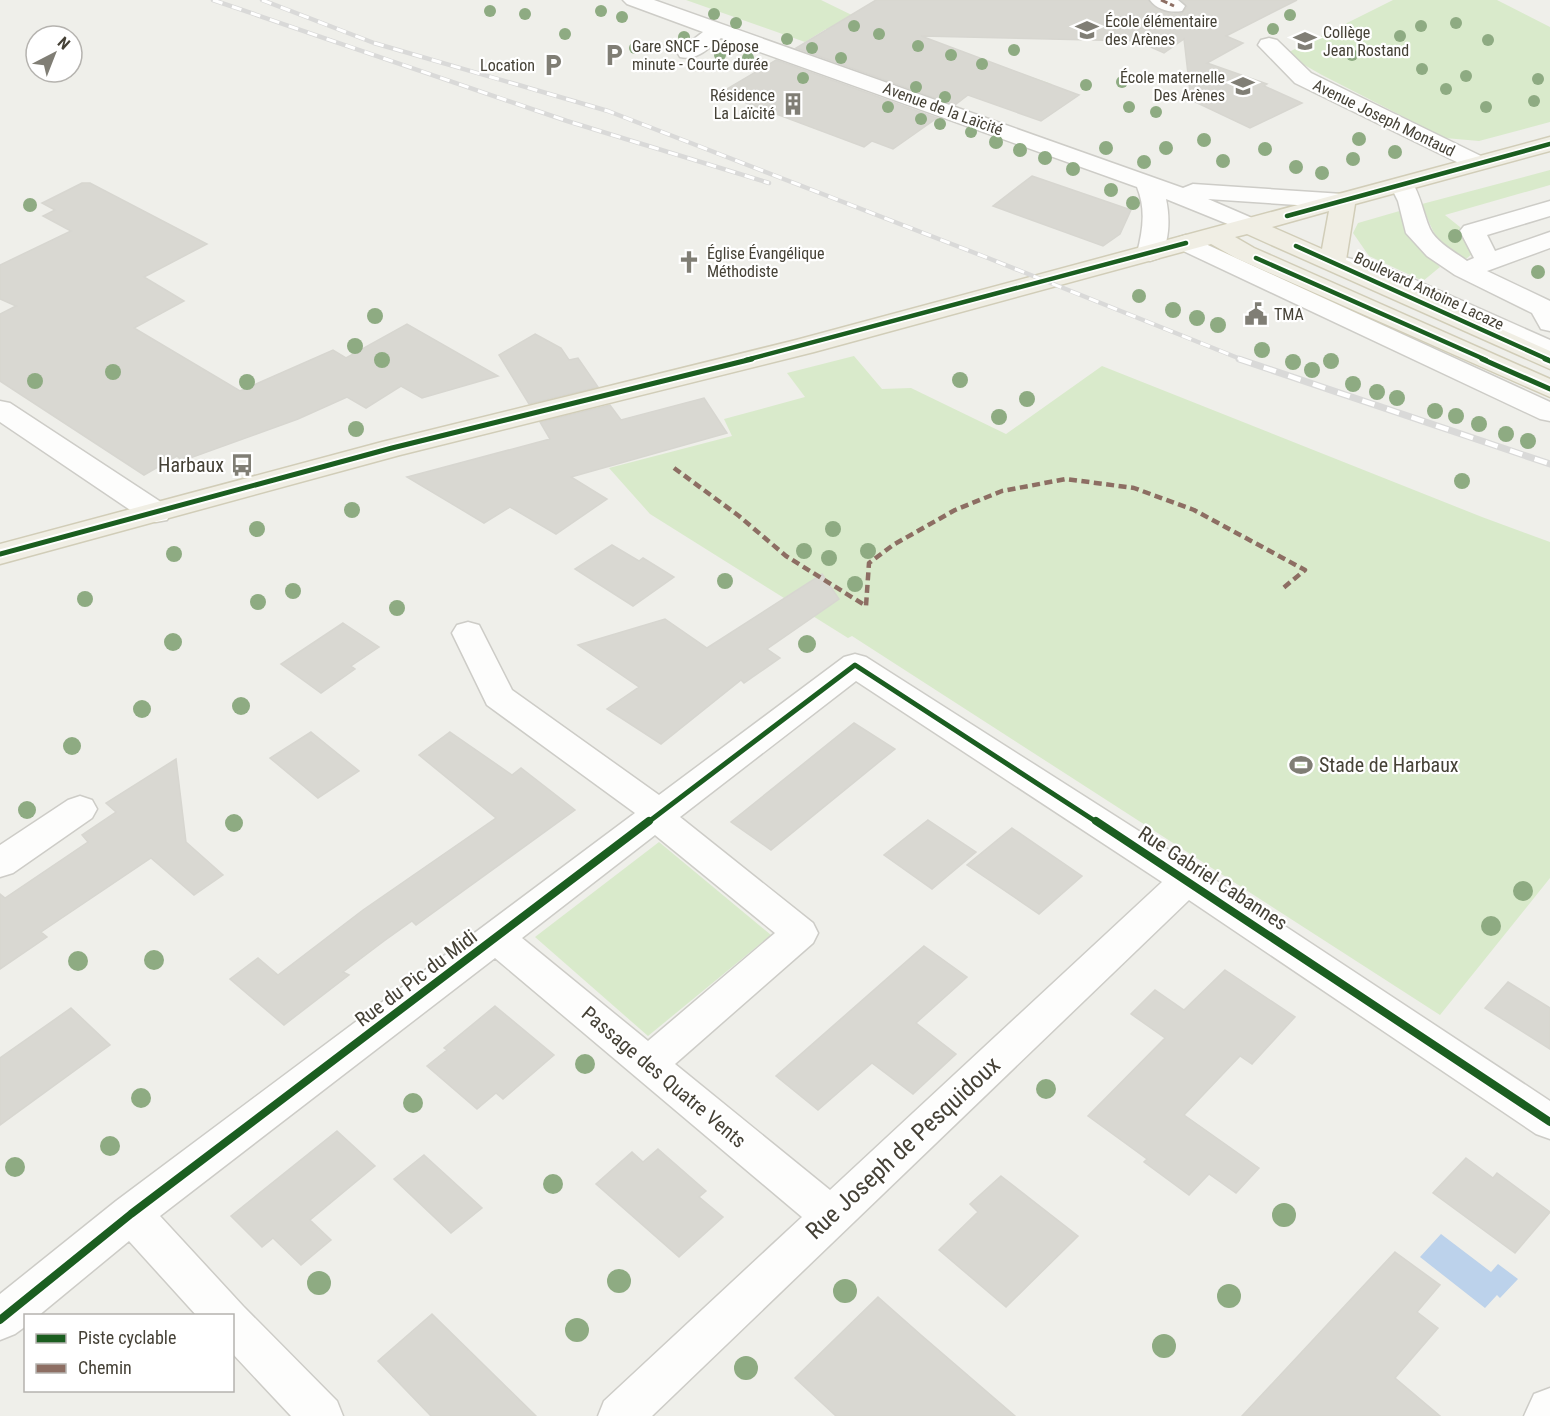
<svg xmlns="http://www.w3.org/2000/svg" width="1550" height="1416" viewBox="0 0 1550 1416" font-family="'Roboto Condensed',sans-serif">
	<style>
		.green { fill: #d9eacb }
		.water { fill: #bcd2eb }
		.building { fill: #d9d8d2; stroke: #d7d6d0; stroke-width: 1.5 }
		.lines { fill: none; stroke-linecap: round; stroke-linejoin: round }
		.minor-casing { stroke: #cdccc7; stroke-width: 3 }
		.major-casing { stroke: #d1cdb8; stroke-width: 3 }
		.minor { fill: #fdfdfc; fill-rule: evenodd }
		.major { fill: #f0eee4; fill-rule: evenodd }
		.rail-far1-casing { stroke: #d9d9d8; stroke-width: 4.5 }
		.rail-casing { stroke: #d9d9d8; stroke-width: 7 }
		.rail-far1 { stroke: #fff; stroke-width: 3; stroke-dasharray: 10; stroke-linecap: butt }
		.rail { stroke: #fff; stroke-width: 4.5; stroke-dasharray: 13; stroke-linecap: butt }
		.quiet-far1 { stroke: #8d6e63; stroke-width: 3; stroke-dasharray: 7 3; stroke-linecap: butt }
		.quiet { stroke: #8d6e63; stroke-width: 4.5; stroke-dasharray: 8 4.5; stroke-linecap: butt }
		.cycleway-far2-casing { stroke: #fff; stroke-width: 8 }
		.cycleway-far1-casing { stroke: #fff; stroke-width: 9 }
		.cycleway-casing { stroke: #fff; stroke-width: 11 }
		.cycleway-far2 { stroke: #1b5e20; stroke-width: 4.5 }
		.cycleway-far1 { stroke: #1b5e20; stroke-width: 5 }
		.cycleway { stroke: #1b5e20; stroke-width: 8 }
		.tree { fill: #8eab82 }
		.labels { text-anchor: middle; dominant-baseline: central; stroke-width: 4.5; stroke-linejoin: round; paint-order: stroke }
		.far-poi-label { font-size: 16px; fill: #454136; stroke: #fff; text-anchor: start }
		.far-street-label { font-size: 16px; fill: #454136; stroke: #fff }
		.poi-label { font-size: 20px; fill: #454136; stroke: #fff; text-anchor: end }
		.street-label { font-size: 20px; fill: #454136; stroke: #fff }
		.near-street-label { font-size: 24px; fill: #454136; stroke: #fff }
	</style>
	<rect width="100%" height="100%" fill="#efefea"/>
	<!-- green -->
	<path class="green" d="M686,0h135l41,20 190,64 -30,-4 -95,-27 -101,-24 -21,13z
		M1393,0h104l53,27v95l-71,19 -34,-3 -123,-63 -37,-21z
		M1550,170v15l-105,30 15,12 12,27 -6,5c-28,-9 -34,-29 -44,-55z
		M1403,210l10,30 27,27 -17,14 -54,-25 -16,-23 5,-10z
		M854,356l28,33 29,-1 95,46 96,-68 380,151 68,25v336l-110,137 -588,-379 -4,2 -198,-124 -41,-46 123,-32 -8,-17 81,-22 -18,-24z
		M659,842l112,93 -123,101 -113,-99z"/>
	<!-- water -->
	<path class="water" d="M1441,1234l50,38 7,-8 20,15 -18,19 -3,-3 -12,13 -65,-51z"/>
	<!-- building -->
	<path class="building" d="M876,0h272l11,10 14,4 9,-1 5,-6 -6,-7h116l-71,36 17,7 -36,20 60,21 -3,2 38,17 -52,25 -59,-28 -7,-61 -20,14 -27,-12 -216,-5 158,59 -38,26 -73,-26 -13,10 -159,-57z
		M776,60l161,58 -44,31 -21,-8 -8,6 -144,-54z
		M1032,176l99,34 -11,24 -17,12 -110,-40z
		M82,183h8l117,61 -63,33 40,24 -50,27 106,63 93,-41 13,8 61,-34 91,52 -76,22 -21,-12 -35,22 -19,-11 -49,22 -116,42 -5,-5 -33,19 -144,-94v-67l16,-8 -16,-7v-34l71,-34 -28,-15 12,-6 -13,-7z
		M535,334l26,14 8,12 9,-2 20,29 -69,17 -30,-49z
		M704,398l23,35 -156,44 36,22 -51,35 -46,-27 -26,16 -77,-46 143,-38 -10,-17 70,-17 11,15z
		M612,545l27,16 4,-3 31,19 -41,29 -58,-37z
		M822,574l17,25 -72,50 13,9 -36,25 -3,-3 -80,64 -54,-35 32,-22 -61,-42 87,-26 42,29z
		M343,623l36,24 -28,19 4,3 -34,24 -40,-29z
		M854,723l41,26 -124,101 -40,-28z
		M311,732l48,39 -41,27 -48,-40z
		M450,732l62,43 9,-7 54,42 -159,115 -4,-4 -28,20 -41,31 6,3 -65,50 -54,-46 28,-21 20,17 85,-65 133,-92 -77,-63z
		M176,759l10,83 37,33 -29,20 -43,-37 -110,74 6,5 -47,32v-75l5,4 83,-56 -6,-7 34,-23 -10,-9z
		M928,820l48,32 -44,37 -48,-34z
		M1012,828l70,48 -43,38 -72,-49z
		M924,946l43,31 -51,46 40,31 -43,40 -41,-31 -54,47 -42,-34z
		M1225,970l70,47 -43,47 -12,-8 -56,59 75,53 -23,25 -27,-19 -20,21 -45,-33 3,-3 -59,-43 77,-78 -34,-24 24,-24 29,20z
		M1508,982l42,26v41l-65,-41z
		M495,1006l59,49 -51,44 -7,-6 -19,16 -50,-43 20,-16 -3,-2z
		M71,1008l39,37 -110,80v-67z
		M337,1131l38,35 -65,54 21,20 -30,25 -28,-27 -11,9 -31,-31z
		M658,1149l48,42 -7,6 24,20 -44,40 -83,-73 36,-32 11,10z
		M424,1155l58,53 -31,25 -57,-54z
		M1466,1158l27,20 4,-5 53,39 -35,41 -82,-60z
		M1001,1176l77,60 -72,71 -67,-57 39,-38 -8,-8z
		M1395,1252l45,33 -23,27 21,16 -43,50 45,38h-198z
		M878,1297l43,38 94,81h-179l-41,-38z
		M432,1314l104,102h-105l-53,-55z"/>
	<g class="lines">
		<!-- minor casing -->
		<g class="minor-casing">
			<path id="minor" d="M623,0h31l529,188 10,-4 150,10 9,2 3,5 -3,5 -9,2 -135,-9 51,22 3,5 -3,5 -9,2 -84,-34c4,18 4,44 -7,59l-9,3 -9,-3 -4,-5c6,-23 9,-44 0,-66l-416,-149c-12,10 -24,23 -41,19l-3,-5 26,-20 -76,-28z
				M1150,0h28l7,6 -3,5c-11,2 -25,-1 -32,-11z
				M1269,38l8,2 34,33 174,85 4,5 -4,5 -8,2 -8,-2 -174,-85 -37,-38 3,-5z
				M1402,178l9,2c10,16 12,33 19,49 7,14 25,23 37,32l7,-3 -14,-27 4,-5 86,-25v15l-63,19 8,16 55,-19v16l-63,23 63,30v30l-9,-2 -9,-16 -77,-38 -28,-19 -21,-23 -8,-32 -8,-16 3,-5z
				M1186,235l364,167v19l-10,-2 -363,-171 -4,-5 4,-5z
				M1333,254l60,16 157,70v18l-175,-78 -51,-13 -4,-5 4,-5z
				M0,401l10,2 157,103 4,7 -4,7 -11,2 -11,-2 -145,-98z
				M468,622l11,3 33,65 147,105 185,-138 11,-3 11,3 334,213 350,231v38l-14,-5 -347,-234 -537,516h-54l6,-15 198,-184 -307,-259 -335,258 83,90 94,95 6,15h-52l-59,-63v-37h-35l-68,-75 -91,75h-12v10l-11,8 -15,6v-46l116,-93 519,-388 -148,-108 -35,-72 5,-8zM856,681l306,201 -332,308 -155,-126 138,-121 5,-10 -5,-10 -133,-106zM655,835l120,98 -127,108 -126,-103z
				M80,796l12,4 5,9 -5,9 -79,55 -13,4v-32l68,-45z
				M1550,1388v28h-26l10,-22z"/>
		</g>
		<!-- major casing -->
		<g class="major-casing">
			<path id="major" d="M1550,137v14l-195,53 -9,56 204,91v18l-303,-135 -12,3 19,11 296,131v18l-314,-139 -25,-14 -397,108 -414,103 -400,109v-20l382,-102 414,-102zM1329,211l-7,38 -50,-22z"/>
		</g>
		<!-- minor -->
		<use href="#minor" class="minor"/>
		<!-- major -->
		<use href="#major" class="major"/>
		<!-- rail-far1 casing -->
		<g class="rail-far1-casing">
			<path id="rail-far1" d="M213,0l354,121 202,62
				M262,0l112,43 234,68 380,147 255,102"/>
		</g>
		<!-- rail casing -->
		<g class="rail-casing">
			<path id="rail" d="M1239,359l311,105"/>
		</g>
		<!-- rail-far1 -->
		<use href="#rail-far1" class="rail-far1"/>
		<!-- rail -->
		<use href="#rail" class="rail"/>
		<!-- quiet-far1 -->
		<path class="quiet-far1" d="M1161,0l13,6"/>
		<!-- quiet -->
		<path class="quiet" d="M674,468l65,48 47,40 80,50 3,-43 24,-18 62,-35 47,-19 64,-12 68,9 60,22 111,60 -23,19"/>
		<!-- cycleway-far2 casing -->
		<g class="cycleway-far2-casing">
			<path id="cycleway-far2" d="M1287,216l263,-72
				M1296,246l253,114
				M1256,258l230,102
				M746,360l440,-117"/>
		</g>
		<!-- cycleway-far1 casing -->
		<g class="cycleway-far1-casing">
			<path id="cycleway-far1" d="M1482,359l68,30
				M1545,359l5,2
				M0,554l392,-106 360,-89
				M647,823l208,-158 243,158"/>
		</g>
		<!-- cycleway casing -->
		<g class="cycleway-casing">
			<path id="cycleway" d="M1096,821l454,301
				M0,1320l131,-106 518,-393"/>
		</g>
		<!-- cycleway-far2 -->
		<use href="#cycleway-far2" class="cycleway-far2"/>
		<!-- cycleway-far1 -->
		<use href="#cycleway-far1" class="cycleway-far1"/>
		<!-- cycleway -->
		<use href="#cycleway" class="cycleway"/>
	</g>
	<!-- trees -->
	<g class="tree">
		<circle cx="490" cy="11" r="6"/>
		<circle cx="601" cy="11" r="6"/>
		<circle cx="525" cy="14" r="6"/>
		<circle cx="714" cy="14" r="6"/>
		<circle cx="1290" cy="15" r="6"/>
		<circle cx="622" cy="17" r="6"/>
		<circle cx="736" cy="23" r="6"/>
		<circle cx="1456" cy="23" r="6"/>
		<circle cx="854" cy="26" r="6"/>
		<circle cx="1421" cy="26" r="6"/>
		<circle cx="1273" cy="29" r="6"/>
		<circle cx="565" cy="34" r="6"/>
		<circle cx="879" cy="34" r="6"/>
		<circle cx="1400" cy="36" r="6"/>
		<circle cx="684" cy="37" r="6"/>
		<circle cx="787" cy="39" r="6"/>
		<circle cx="1488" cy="40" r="6"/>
		<circle cx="918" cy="46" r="6"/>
		<circle cx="635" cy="48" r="6"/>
		<circle cx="812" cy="48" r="6"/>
		<circle cx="1014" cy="50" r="6"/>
		<circle cx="720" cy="55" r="6"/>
		<circle cx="951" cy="55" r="6"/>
		<circle cx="1352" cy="55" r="6"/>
		<circle cx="748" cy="58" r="6"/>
		<circle cx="841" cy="58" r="6"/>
		<circle cx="982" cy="64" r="6"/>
		<circle cx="1422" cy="69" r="6"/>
		<circle cx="1466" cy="76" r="6"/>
		<circle cx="803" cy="78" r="6"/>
		<circle cx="1538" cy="79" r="6"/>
		<circle cx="1122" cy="82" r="6"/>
		<circle cx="1086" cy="85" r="6"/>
		<circle cx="916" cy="87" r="6"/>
		<circle cx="1446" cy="89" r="6"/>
		<circle cx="945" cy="97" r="6"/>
		<circle cx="1534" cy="101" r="6"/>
		<circle cx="888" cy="107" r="6"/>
		<circle cx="1129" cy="107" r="6"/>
		<circle cx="1486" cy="107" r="6"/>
		<circle cx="1156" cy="112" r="6"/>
		<circle cx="921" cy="119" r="6"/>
		<circle cx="940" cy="124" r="6"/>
		<circle cx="971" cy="132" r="6"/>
		<circle cx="1359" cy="139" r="7"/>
		<circle cx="1204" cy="140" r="7"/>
		<circle cx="996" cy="142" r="7"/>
		<circle cx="1106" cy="148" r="7"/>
		<circle cx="1166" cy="148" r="7"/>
		<circle cx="1265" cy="149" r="7"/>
		<circle cx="1020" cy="150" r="7"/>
		<circle cx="1395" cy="152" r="7"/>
		<circle cx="1045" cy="158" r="7"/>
		<circle cx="1353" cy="159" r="7"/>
		<circle cx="1223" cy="161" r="7"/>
		<circle cx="1144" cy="162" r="7"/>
		<circle cx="1296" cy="167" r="7"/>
		<circle cx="1073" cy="169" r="7"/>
		<circle cx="1322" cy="173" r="7"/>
		<circle cx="1111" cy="190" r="7"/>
		<circle cx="1133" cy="203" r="7"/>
		<circle cx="30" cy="205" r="7"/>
		<circle cx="1455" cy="236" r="7"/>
		<circle cx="1538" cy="272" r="7"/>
		<circle cx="1139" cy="296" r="7"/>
		<circle cx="1173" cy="310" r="8"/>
		<circle cx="375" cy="316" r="8"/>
		<circle cx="1197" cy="318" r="8"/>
		<circle cx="1218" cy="325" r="8"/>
		<circle cx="355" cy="346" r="8"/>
		<circle cx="1262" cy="350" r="8"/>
		<circle cx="382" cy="360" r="8"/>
		<circle cx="1331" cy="361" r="8"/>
		<circle cx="1293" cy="362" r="8"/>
		<circle cx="1312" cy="370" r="8"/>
		<circle cx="113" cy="372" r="8"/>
		<circle cx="960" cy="380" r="8"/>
		<circle cx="35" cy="381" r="8"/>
		<circle cx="247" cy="382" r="8"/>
		<circle cx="1353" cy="384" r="8"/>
		<circle cx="1377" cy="392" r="8"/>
		<circle cx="1397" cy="398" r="8"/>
		<circle cx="1027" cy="399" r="8"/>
		<circle cx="1435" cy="411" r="8"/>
		<circle cx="1456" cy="416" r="8"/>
		<circle cx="999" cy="417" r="8"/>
		<circle cx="1479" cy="424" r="8"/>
		<circle cx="356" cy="429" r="8"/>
		<circle cx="1506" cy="434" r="8"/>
		<circle cx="1528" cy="441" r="8"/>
		<circle cx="1462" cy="481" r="8"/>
		<circle cx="352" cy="510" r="8"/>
		<circle cx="257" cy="529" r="8"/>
		<circle cx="833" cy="529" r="8"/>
		<circle cx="804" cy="551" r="8"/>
		<circle cx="868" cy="551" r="8"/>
		<circle cx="174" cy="554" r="8"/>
		<circle cx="829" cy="558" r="8"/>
		<circle cx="725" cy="581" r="8"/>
		<circle cx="855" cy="584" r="8"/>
		<circle cx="293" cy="591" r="8"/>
		<circle cx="85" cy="599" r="8"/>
		<circle cx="258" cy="602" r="8"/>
		<circle cx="397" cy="608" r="8"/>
		<circle cx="173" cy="642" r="9"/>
		<circle cx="807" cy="644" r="9"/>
		<circle cx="241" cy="706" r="9"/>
		<circle cx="142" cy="709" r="9"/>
		<circle cx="72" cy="746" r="9"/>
		<circle cx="27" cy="810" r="9"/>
		<circle cx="234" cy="823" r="9"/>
		<circle cx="1523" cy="891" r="10"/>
		<circle cx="1491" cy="926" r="10"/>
		<circle cx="154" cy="960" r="10"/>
		<circle cx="78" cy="961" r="10"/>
		<circle cx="585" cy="1064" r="10"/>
		<circle cx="1046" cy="1089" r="10"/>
		<circle cx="141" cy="1098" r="10"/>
		<circle cx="413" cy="1103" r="10"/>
		<circle cx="110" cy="1146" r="10"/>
		<circle cx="15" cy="1167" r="10"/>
		<circle cx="553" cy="1184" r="10"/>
		<circle cx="1284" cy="1215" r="12"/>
		<circle cx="619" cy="1281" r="12"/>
		<circle cx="319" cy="1283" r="12"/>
		<circle cx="845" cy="1291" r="12"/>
		<circle cx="1229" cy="1296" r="12"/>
		<circle cx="577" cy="1330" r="12"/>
		<circle cx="1164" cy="1346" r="12"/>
		<circle cx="746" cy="1368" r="12"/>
	</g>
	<!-- icons -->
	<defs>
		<g id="school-bare" transform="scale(1.8)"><path d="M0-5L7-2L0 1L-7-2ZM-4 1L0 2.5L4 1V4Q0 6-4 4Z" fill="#807e75" stroke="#fff" stroke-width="2.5" paint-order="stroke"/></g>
		<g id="parking-bare" transform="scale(1.8)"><path d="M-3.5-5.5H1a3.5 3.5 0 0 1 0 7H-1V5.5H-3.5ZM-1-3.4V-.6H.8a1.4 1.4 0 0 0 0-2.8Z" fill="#807e75" stroke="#fff" stroke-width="2.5" paint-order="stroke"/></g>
		<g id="building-bare" transform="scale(1.8)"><path d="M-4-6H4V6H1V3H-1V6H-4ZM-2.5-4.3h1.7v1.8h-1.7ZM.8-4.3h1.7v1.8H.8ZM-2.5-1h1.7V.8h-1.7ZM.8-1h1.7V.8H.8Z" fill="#807e75" stroke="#fff" stroke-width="2.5" paint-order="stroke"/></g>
		<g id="church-bare" transform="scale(1.8)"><path d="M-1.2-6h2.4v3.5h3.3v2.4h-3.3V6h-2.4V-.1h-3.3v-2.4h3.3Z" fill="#807e75" stroke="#fff" stroke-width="2.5" paint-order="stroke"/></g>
		<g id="civic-bare" transform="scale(1.8)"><path d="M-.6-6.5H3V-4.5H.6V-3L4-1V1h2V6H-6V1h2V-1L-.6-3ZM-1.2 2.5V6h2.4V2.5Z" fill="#807e75" stroke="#fff" stroke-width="2.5" paint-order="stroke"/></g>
		<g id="bus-bare" transform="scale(1.8)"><path d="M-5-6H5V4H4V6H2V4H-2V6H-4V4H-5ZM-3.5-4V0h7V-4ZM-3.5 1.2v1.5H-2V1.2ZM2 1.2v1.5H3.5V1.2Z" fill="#807e75" stroke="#fff" stroke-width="2.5" paint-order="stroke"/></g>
		<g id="stadium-bare" transform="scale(1.8)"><path d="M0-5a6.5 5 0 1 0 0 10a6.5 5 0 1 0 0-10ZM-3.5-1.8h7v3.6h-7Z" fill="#807e75" stroke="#fff" stroke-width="2.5" paint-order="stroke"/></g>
	</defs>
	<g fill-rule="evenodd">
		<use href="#school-bare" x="1087" y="30"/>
		<use href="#school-bare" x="1305" y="41"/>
		<use href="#parking-bare" x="614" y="55"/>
		<use href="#parking-bare" x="553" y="65"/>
		<use href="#school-bare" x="1243" y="86"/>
		<use href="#building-bare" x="793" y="104"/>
		<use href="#church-bare" x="689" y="262"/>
		<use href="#civic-bare" x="1256" y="314"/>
		<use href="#bus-bare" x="242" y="465"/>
		<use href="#stadium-bare" x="1301" y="765"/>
	</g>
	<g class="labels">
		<!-- far-poi labels -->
		<g class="far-poi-label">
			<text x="1105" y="21">École élémentaire<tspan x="1105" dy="18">des Arènes</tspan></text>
			<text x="1323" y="32">Collège<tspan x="1323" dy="18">Jean Rostand</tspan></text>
			<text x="632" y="46">Gare SNCF - Dépose<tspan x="632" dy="18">minute - Courte durée</tspan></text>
			<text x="535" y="65" text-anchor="end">Location</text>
			<text x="1225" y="77" text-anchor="end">École maternelle<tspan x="1225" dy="18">Des Arènes</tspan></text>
			<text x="775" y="95" text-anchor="end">Résidence<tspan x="775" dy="18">La Laïcité</tspan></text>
			<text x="707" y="253">Église Évangélique<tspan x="707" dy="18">Méthodiste</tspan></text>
			<text x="1274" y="314">TMA</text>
		</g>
		<!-- far-street labels -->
		<g class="far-street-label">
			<text transform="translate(943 109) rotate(20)">Avenue de la Laïcité</text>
			<text transform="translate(1384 118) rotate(26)">Avenue Joseph Montaud</text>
			<text transform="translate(1429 291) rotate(25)">Boulevard Antoine Lacaze</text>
		</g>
		<!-- poi labels -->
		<g class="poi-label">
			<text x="224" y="465">Harbaux</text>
			<text x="1319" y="765" text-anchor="start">Stade de Harbaux</text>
		</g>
		<!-- street labels -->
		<g class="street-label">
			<text transform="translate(1213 878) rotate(33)">Rue Gabriel Cabannes</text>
			<text transform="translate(416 978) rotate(-37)">Rue du Pic du Midi</text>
			<text transform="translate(664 1077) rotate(40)">Passage des Quatre Vents</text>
		</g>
		<!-- near-street labels -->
		<g class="near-street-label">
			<text transform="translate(903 1148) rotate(-43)">Rue Joseph de Pesquidoux</text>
		</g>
	</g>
	<!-- legend -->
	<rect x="24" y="1314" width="210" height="78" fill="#ffffff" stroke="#b5b3af" stroke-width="1.5"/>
	<rect x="36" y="1334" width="30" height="9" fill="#1b5e20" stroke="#b5b3af" stroke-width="1.5"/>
	<text x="78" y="1344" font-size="18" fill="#454136">Piste cyclable</text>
	<rect x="36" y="1364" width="30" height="9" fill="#8d6e63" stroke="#b5b3af" stroke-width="1.5"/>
	<text x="78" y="1374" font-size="18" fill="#454136">Chemin</text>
	<!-- north arrow -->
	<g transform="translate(54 54) rotate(42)"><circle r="28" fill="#ffffff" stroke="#b5b3af" stroke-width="1.5"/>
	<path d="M0-4.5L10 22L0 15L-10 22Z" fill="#807e75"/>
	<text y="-9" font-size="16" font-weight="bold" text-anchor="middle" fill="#454136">N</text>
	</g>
</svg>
